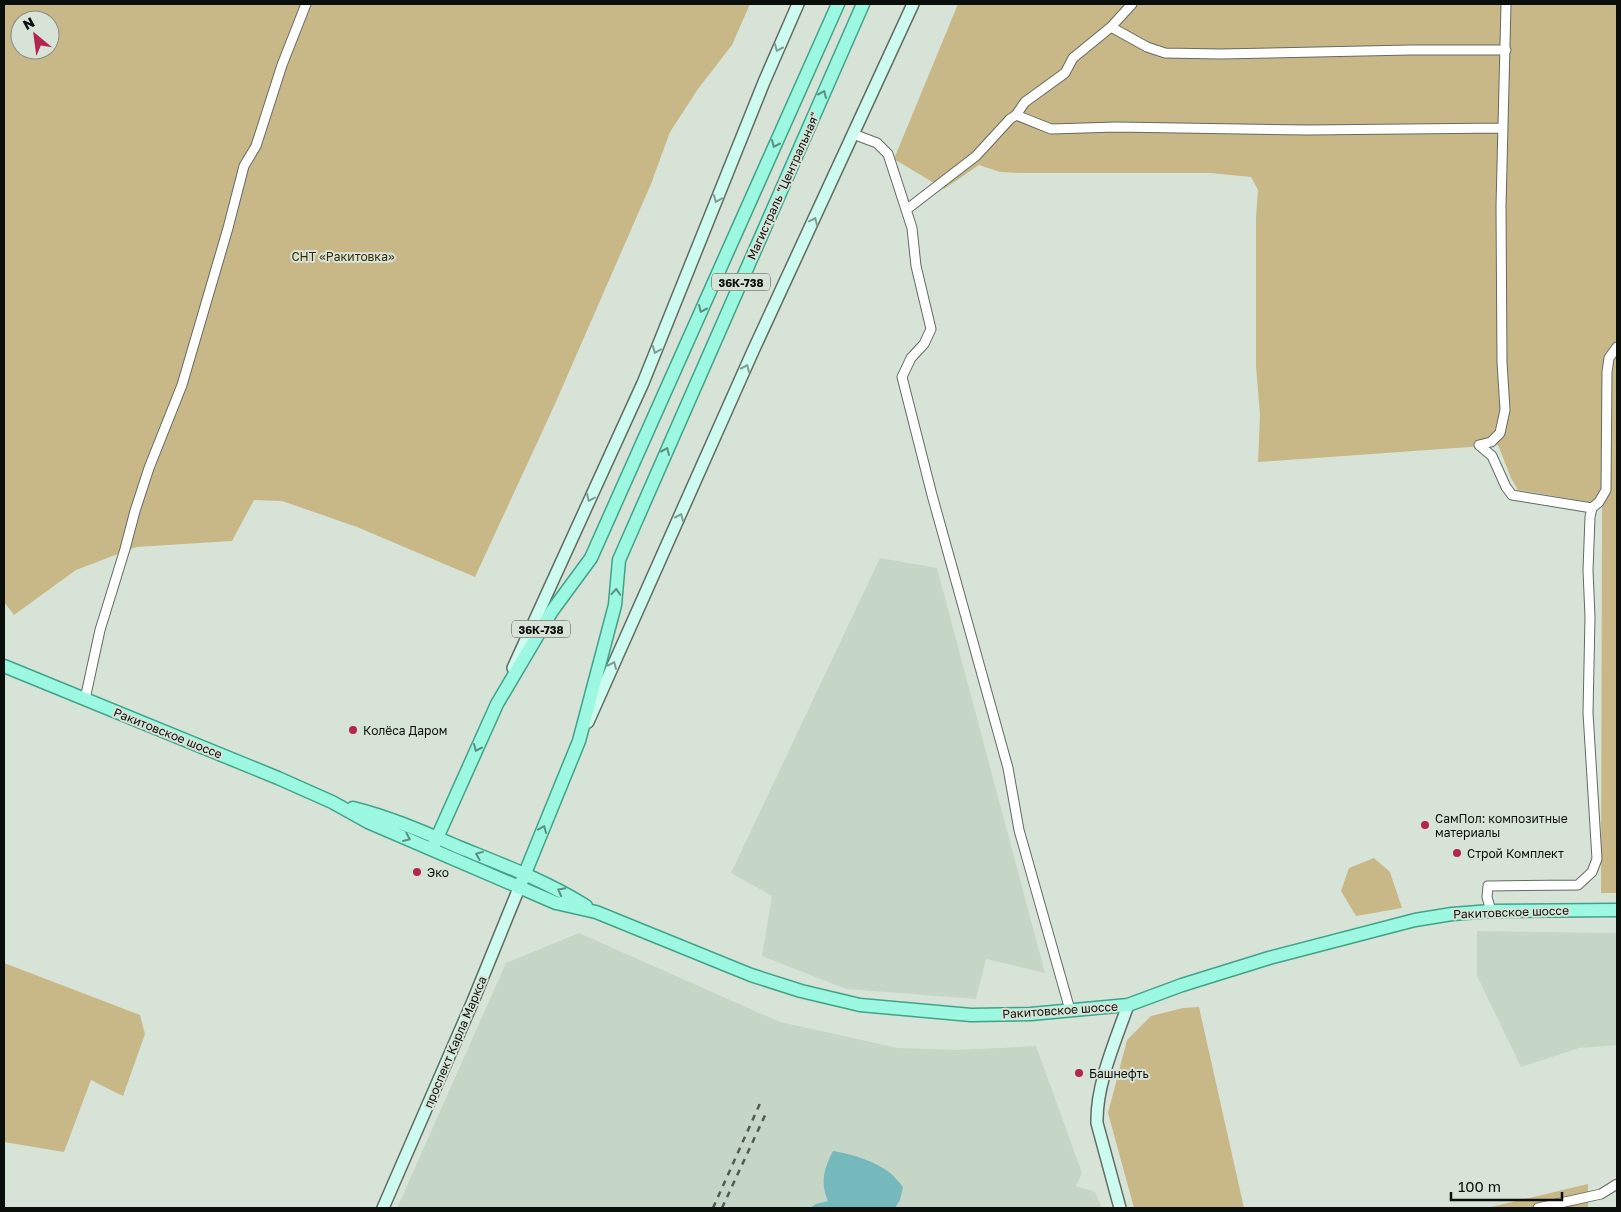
<svg xmlns="http://www.w3.org/2000/svg" width="1621" height="1212" viewBox="0 0 1621 1212" font-family="'Golos Text',sans-serif">
	<style>
		.built { fill: #c6d6c6 }
		.green { fill: #c9b887; fill-rule: evenodd }
		.water { fill: #76b9bd }
		.lines { fill: none; stroke-linecap: round; stroke-linejoin: round }
		.street-casing { stroke: #626b62; stroke-width: 11 }
		.secondary-casing { stroke: #626b62; stroke-width: 14 }
		.primary-casing { stroke: #40a389; stroke-width: 15 }
		.street { stroke: #fff; stroke-width: 9 }
		.secondary { stroke: #cefbf0; stroke-width: 11 }
		.primary { stroke: #9df8e1; stroke-width: 12 }
		.rail { stroke: #525952; stroke-width: 2.5; stroke-dasharray: 6 6; stroke-linecap: butt }
		.oneway { stroke: #809d94 }
		.oneway2 { stroke: #5b8f81 }
		.poi-dot { fill: #b42451; stroke: #d8e3d8; stroke-width: 2 }
		.labels { text-anchor: middle; dominant-baseline: central; stroke-width: 4; stroke-linejoin: round; paint-order: stroke }
		.shield { fill: #d8e3d8; stroke: #484f48; stroke-width: 1 }
		.shield-label { font-size: 11px; font-weight: bold; fill: #0b0f0b }
		.street-label { font-size: 12px; fill: #0b0f0b; stroke: #d8e3d8 }
		.park-label { font-size: 12px; fill: #382b01; stroke: #d8e3d8 }
		.poi-label { font-size: 12px; fill: #0b0f0b; stroke: #d8e3d8; text-anchor: start }
	</style>
	<rect width="100%" height="100%" fill="#d8e3d8"/>
	<!-- built -->
	<path class="built" d="M880,558l57,10 108,405 -59,-14 -10,40 -130,-10 -84,-33 10,-60 -41,-23z
		M1477,931l140,2v112l-38,3 -58,19 -44,-91z
		M579,933l201,89 118,26 59,2 79,-4 46,127 -6,13 19,6 7,16h-705l109,-245z"/>
	<!-- green -->
	<path class="green" d="M4,4h746l-18,41 -34,44 -28,43 -19,52 -96,220 -80,173 -118,-50 -75,-26 -28,-1 -22,41 -96,6 -60,23 -62,45 -10,-13zM20,20h30v30h-30z
		M958,4h659v889h-16l1,-389 -84,-14 -7,-12 -13,-33 -240,17 2,-47 -4,-49v-148l2,-28 -7,-13 -41,-4h-191l-19,-1 -21,-7 -35,24 -50,-30z
		M1374,858l16,14 12,36 -46,8 -15,-25 8,-23z
		M4,963l136,52 5,19 -22,62 -32,-16 -27,72 -60,-10z
		M1199,1007l45,201h-110l-26,-95 19,-73 24,-24 32,-8z
		M1588,1184v24h-101z"/>
	<!-- water -->
	<path class="water" d="M833,1151c19,3 41,10 56,21 5,4 10,10 14,15l-3,13 -5,8h-85l6,-4 12,-3c-8,-20 -4,-32 5,-50z"/>
	<g class="lines">
		<!-- street casing -->
		<g class="street-casing">
			<path id="street" d="M1111,27l36,20 18,6 55,1 190,-4h96
				M1016,115l35,14 65,-2 192,3 195,-2
				M853,134l24,9 11,11 24,74 4,38 15,63 -7,15 -13,14 -9,19 30,118 76,273 11,62 51,180
				M906,210l70,-54 34,-37 6,-4 9,-13 40,-29 8,-15 38,-31 21,-23
				M1479,445l13,11 14,31 6,8 80,13 -2,9 -2,53 2,47 -2,96 9,146 -5,13 -14,13 -90,1 -1,11 4,14
				M1479,445l12,-3 9,-9 5,-23 -3,-48 -1,-156 5,-202
				M1592,508l7,-6 7,-12 1,-118 2,-14 8,-11
				M85,699l15,-69 25,-81 10,-38 14,-43 33,-83 46,-157 16,-62 12,-20 26,-81 24,-61
				M1538,1208l63,-14 16,-10"/>
		</g>
		<!-- secondary casing -->
		<g class="secondary-casing">
			<path id="secondary" d="M513,668l130,-285 121,-301 34,-78
				M588,722l165,-371 160,-347
				M383,1208l90,-207 46,-113
				M1120,1208l-23,-85c-1,-38 18,-81 31,-118"/>
		</g>
		<!-- primary casing -->
		<g class="primary-casing">
			<path id="primary" d="M4,666l274,112 54,24 36,20 188,81 40,9 155,63 50,16 59,14 111,10 60,-1 97,-9 54,-20 87,-27 146,-38 37,-6 39,-3 126,-1
				M353,808c37,9 73,25 108,40 42,17 85,33 125,58
				M432,849l65,-145 55,-93 39,-53 247,-554
				M519,888l60,-147 36,-136 4,-45 244,-556"/>
		</g>
		<!-- street -->
		<use href="#street" class="street"/>
		<!-- secondary -->
		<use href="#secondary" class="secondary"/>
		<!-- primary -->
		<use href="#primary" class="primary"/>
		<!-- rail -->
		<path class="rail" d="M713,1208l49,-109
			M722,1208l45,-97"/>
	</g>
	<!-- one-way arrows -->
	<defs><path id="oneway-chevron" d="M-2-3.5L2.5 0L-2 3.5" fill="none" stroke-width="1.6" stroke-linecap="round" stroke-linejoin="round" transform="scale(1.25)"/></defs>
	<g class="oneway">
		<use href="#oneway-chevron" transform="translate(778 48) rotate(114)"/>
		<use href="#oneway-chevron" transform="translate(717 199) rotate(112)"/>
		<use href="#oneway-chevron" transform="translate(814 221) rotate(-65)"/>
		<use href="#oneway-chevron" transform="translate(656 350) rotate(112)"/>
		<use href="#oneway-chevron" transform="translate(746 368) rotate(-66)"/>
		<use href="#oneway-chevron" transform="translate(590 498) rotate(115)"/>
		<use href="#oneway-chevron" transform="translate(680 517) rotate(-66)"/>
		<use href="#oneway-chevron" transform="translate(613 665) rotate(-66)"/>
	</g>
	<g class="oneway2">
		<use href="#oneway-chevron" transform="translate(823 94) rotate(-66)"/>
		<use href="#oneway-chevron" transform="translate(775 144) rotate(114)"/>
		<use href="#oneway-chevron" transform="translate(702 309) rotate(114)"/>
		<use href="#oneway-chevron" transform="translate(666 451) rotate(-66)"/>
		<use href="#oneway-chevron" transform="translate(616 592) rotate(-86)"/>
		<use href="#oneway-chevron" transform="translate(477 748) rotate(114)"/>
		<use href="#oneway-chevron" transform="translate(543 829) rotate(-67)"/>
		<use href="#oneway-chevron" transform="translate(407 838) rotate(23)"/>
		<use href="#oneway-chevron" transform="translate(479 855) rotate(-158)"/>
		<use href="#oneway-chevron" transform="translate(561 891) rotate(-152)"/>
	</g>
	<!-- markers -->
	<g class="poi-dot">
		<circle cx="353" cy="730" r="5"/>
		<circle cx="1425" cy="825" r="5"/>
		<circle cx="1457" cy="853" r="5"/>
		<circle cx="417" cy="872" r="5"/>
		<circle cx="1079" cy="1073" r="5"/>
	</g>
	<g class="labels">
		<!-- shield labels -->
		<g class="shield">
			<rect x="712" y="273.5" width="58" height="17" rx="4"/>
			<rect x="512" y="620.5" width="58" height="17" rx="4"/>
		</g>
		<g class="shield-label">
			<text x="741" y="282">36К-738</text>
			<text x="541" y="629">36К-738</text>
		</g>
		<!-- street labels -->
		<g class="street-label">
			<text transform="translate(783 186) rotate(-66)">Магистраль "Центральная"</text>
			<text transform="translate(168 733) rotate(22)">Ракитовское шоссе</text>
			<text transform="translate(1511 912) rotate(-2)">Ракитовское шоссе</text>
			<text transform="translate(1060 1010) rotate(-4)">Ракитовское шоссе</text>
			<text transform="translate(455 1042) rotate(-67)">проспект Карла Маркса</text>
		</g>
		<!-- park labels -->
		<g class="park-label">
			<text x="343" y="256">СНТ «Ракитовка»</text>
		</g>
		<!-- poi labels -->
		<g class="poi-label">
			<text x="363" y="730">Колёса Даром</text>
			<text x="1435" y="818">СамПол: композитные<tspan x="1435" dy="14">материалы</tspan></text>
			<text x="1467" y="853">Строй Комплект</text>
			<text x="427" y="872">Эко</text>
			<text x="1089" y="1073">Башнефть</text>
		</g>
	</g>
	<!-- border -->
	<rect width="1621" height="1212" fill="none" stroke="#0b0f0b" stroke-width="10"/>
	<!-- north arrow -->
	<g transform="translate(35 35) rotate(331)"><circle r="24" fill="#d8e3d8" stroke="#868e86"/>
	<path d="M0-4L9 19L0 12L-9 19Z" fill="#b42451"/>
	<text y="-8" font-size="14" font-weight="bold" text-anchor="middle" fill="#0b0f0b">N</text>
	</g>
	<!-- scale -->
	<path d="M1451 1192v8h111v-8" fill="none" stroke="#0b0f0b" stroke-width="2.5"/>
	<text x="1458" y="1192" font-size="15" fill="#0b0f0b" stroke="#d8e3d8" stroke-width="4" paint-order="stroke">100 m</text>
</svg>
